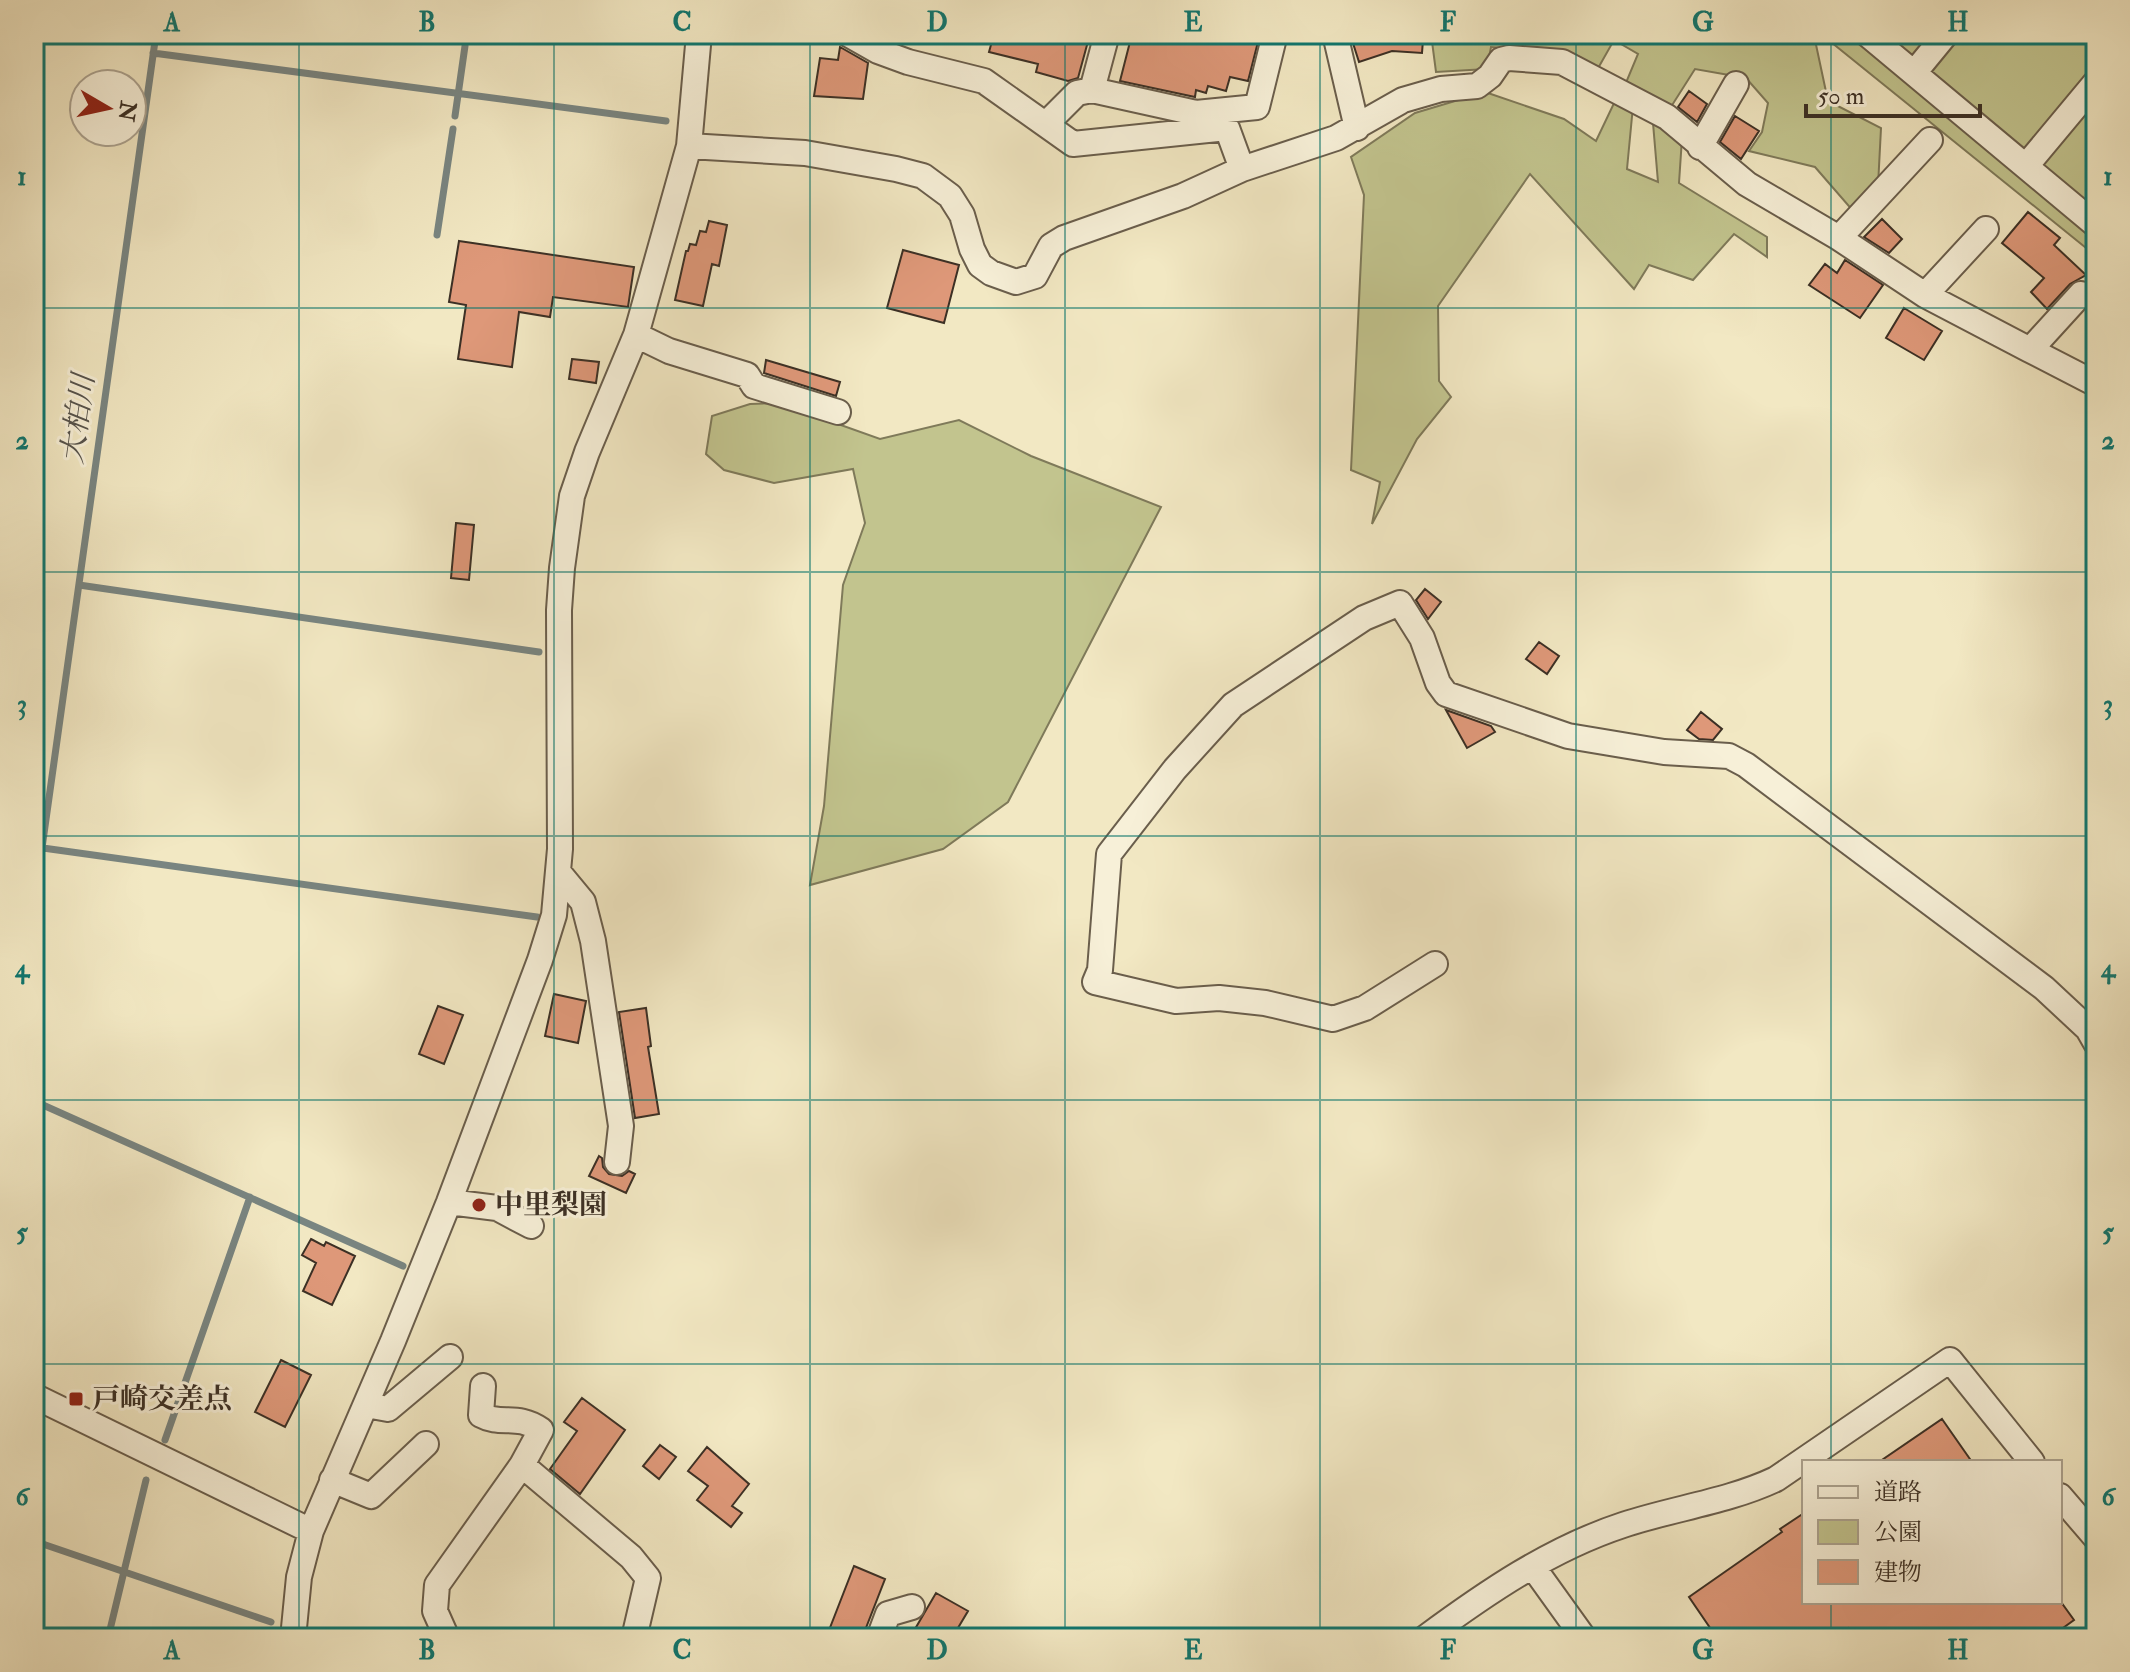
<svg xmlns="http://www.w3.org/2000/svg" width="2130" height="1672" viewBox="0 0 2130 1672" font-family="'IM FELL Double Pica','Noto Serif JP',serif">
	<style>
		.green { fill: #c2c48e; stroke: #7f7a5a; stroke-width: 2 }
		.lines { fill: none; stroke-linecap: round; stroke-linejoin: round }
		.stream { stroke: #798581; stroke-width: 7 }
		.building { fill: #de9879; stroke: #3c3025; stroke-width: 2 }
		.minor-casing { stroke: #6a5e4c; stroke-width: 28 }
		.minor { stroke: #f7f0d8; stroke-width: 24 }
		.grid { fill: none; stroke: #0f766e; stroke-width: 2; stroke-opacity: 0.55 }
		.poi-dot { fill: #8f2418; stroke: #f7f0d8; stroke-width: 3 }
		.labels { text-anchor: middle; dominant-baseline: central; stroke-width: 6; stroke-linejoin: round; paint-order: stroke }
		.poi-label { font-size: 28px; font-weight: bold; fill: #3c3025; stroke: #f7f0d8; text-anchor: start }
		.water-label { font-size: 30px; font-style: italic; fill: #56534c; stroke: #f7f0d8 }
		.neatline { fill: none; stroke: #0f766e; stroke-width: 3 }
		.grid-label { font-size: 26px; text-anchor: middle; font-weight: bold; fill: #0f766e }
	</style>
	<rect width="100%" height="100%" fill="#f2e8c3"/>
	<filter id="stains"><feTurbulence type="fractalNoise" baseFrequency=".0025" numOctaves="4"/><feColorMatrix values="0 0 0 0 .2 0 0 0 0 .09 0 0 0 0 .02 0 0 0 .5 -.17"/></filter>
	<radialGradient id="worn" r=".72"><stop offset=".6" stop-color="#630" stop-opacity="0"/><stop offset="1" stop-color="#630" stop-opacity=".3"/></radialGradient>
	<!-- green -->
	<path class="green" d="M1431,34h378l6,6 13,61 53,27 -3,58 -24,26 -39,-45 -66,-16 13,-19 6,-29 -22,-25 -51,-9 -26,41 -44,-25 13,-31 -24,-14 -17,30 -23,-16 -83,-7 -4,22 -51,3z
		M1821,34h275v222z
		M1485,92l79,27 32,22 20,-42 17,7 -6,63 31,13 -5,-59 29,15 -3,45 88,54v20l-33,-23 -41,46 -44,-15 -15,24 -104,-115 -92,132 1,75 12,16 -34,42 -45,85 8,-42 -29,-12 13,-275 -13,-38 64,-44z
		M779,403l101,36 79,-19 72,36 130,51 -153,295 -65,47 -133,36 14,-79 19,-221 22,-62 -12,-54 -79,14 -50,-13 -18,-16 6,-38 38,-12z"/>
	<g class="lines">
		<!-- stream -->
		<path class="stream" d="M153,53l513,68
			M455,116l10,-70
			M437,235l16,-106
			M79,585l460,67
			M43,848l494,69
			M34,905l122,-871
			M34,1101l369,165
			M165,1440l85,-243
			M34,1541l237,81
			M108,1638l38,-158"/>
	</g>
	<!-- building -->
	<path class="building" d="M994,34h96l-12,44 -10,3 -32,-9 2,-8 -49,-12z
		M1132,34h128l-12,47 -18,-4 -4,14 -18,-5 -2,7 -10,-3 -1,7 -75,-16z
		M1354,34h78v3l-9,3 -1,13 -30,-2 -33,11 -7,-22z
		M840,47l28,16 -5,36 -49,-3 6,-38 18,2z
		M1689,91l18,13 -10,18 -19,-15z
		M1735,116l24,15 -18,28 -21,-17z
		M2028,212l32,26 -6,7 32,30 -16,9 -23,25 -16,-17 13,-14 -42,-35z
		M1882,219l20,20 -13,14 -25,-16z
		M709,221l18,4 -8,41 -7,-2 -9,42 -28,-6 11,-49h2l2,-7 6,1 4,-14 6,1z
		M459,241l175,26 -6,40 -75,-10 -3,20 -31,-5 -7,55 -54,-8 8,-54 -17,-3z
		M903,250l56,15 -15,58 -57,-15z
		M1845,260l38,25 -23,33 -51,-33 16,-21 12,9z
		M1904,308l38,23 -18,29 -38,-22z
		M572,359l27,3 -3,21 -27,-4z
		M766,360l74,22 -4,14 -72,-23z
		M456,523l18,2 -5,55 -18,-2z
		M1425,589l16,13 -13,17 -12,-19z
		M1539,642l20,14 -12,18 -21,-15z
		M1446,710l45,16 4,6 -28,16z
		M1701,712l21,17 -9,11 -14,-1 -12,-9z
		M554,994l32,7 -8,42 -33,-7z
		M438,1006l25,9 -19,49 -25,-10z
		M646,1008l5,38 -3,1 11,67 -24,4 -16,-106z
		M599,1156l3,2 1,9 6,7 13,2 7,-5 6,3 -9,19 -37,-17z
		M311,1239l13,7 2,-4 29,14 -23,49 -29,-14 13,-28 -14,-8z
		M281,1360l30,15 -26,52 -30,-15z
		M582,1398l43,32 -45,64 -30,-25 27,-38 -13,-9z
		M1942,1419l30,43h-93z
		M660,1445l16,12 -17,22 -16,-13z
		M707,1447l42,37 -17,22 10,7 -11,14 -34,-27 11,-14 -20,-15z
		M1804,1513v89h257l13,18 -25,18h-194l-7,-10 -15,10h-116l-28,-41 93,-65 -2,-3z
		M854,1566l31,13 -23,59h-36z
		M936,1593l32,18 -16,27h-23l-14,-9z"/>
	<g class="lines">
		<!-- minor casing -->
		<g class="minor-casing">
			<path id="minor" d="M848,34l30,17 30,11 76,19 89,63 154,-16 15,41 94,-31 67,-38 38,-11 36,-3 13,-10 11,-16 8,-2 53,4 105,55 80,67 92,54 86,57 105,55 51,-56
				M1107,34l-15,56 104,23 61,-6 18,-73
				M1335,34l22,94
				M1867,34l229,191
				M2095,34l1,1
				M1914,73l32,-39
				M1047,123l30,-30 15,-3
				M689,146l116,7 91,16 27,7 27,20 12,19 10,34 8,16 11,8 25,9 19,-6 16,-30 13,-8 119,-42 59,-27
				M1700,147l36,-63
				M2026,166l70,-84
				M1839,238l91,-98
				M1925,295l61,-66
				M636,335l33,16 78,24 7,11 84,26
				M2030,350l66,34
				M559,873l24,29 10,39 28,185 -4,36
				M1435,964l-70,44 -32,11 -68,-16 -46,-5 -43,3 -81,-19 5,-12 9,-116 66,-85 58,-64 131,-87 36,-15 22,35 16,45 8,11 122,42 96,16 65,4 17,9 298,223 44,41 8,14
				M449,1202l48,6 34,18
				M34,1396l277,135
				M366,1405l22,4 62,-52
				M522,1465l109,92 17,21 -14,60
				M332,1480l39,16 55,-52
				M2060,1496l36,42
				M1533,1567l51,71
				M293,1638l6,-61 12,-46 82,-190 56,-139 91,-242 14,-45 6,-66 -1,-239 3,-42 10,-72 15,-44 49,-117 53,-189 10,-112
				M447,1638l-12,-27 2,-26 85,-120 19,-35c-24,-17 -40,-4 -60,-15l2,-29
				M879,1638l9,-24 24,-7
				M1425,1638c61,-45 125,-89 198,-113 51,-17 104,-23 153,-46l174,-119 82,102"/>
		</g>
		<!-- minor -->
		<use href="#minor" class="minor"/>
	</g>
	<!-- grid -->
	<path class="grid" d="M299,34v1604M554,34v1604M810,34v1604M1065,34v1604M1320,34v1604M1576,34v1604M1831,34v1428M34,308h2062M34,572h2062M34,836h2062M34,1100h2062M34,1364h2062M1831,1602v36"/>
	<!-- markers -->
	<g class="poi-dot">
		<circle cx="479" cy="1205" r="8"/>
		<rect x="68" y="1391" width="16" height="16" rx="4"/>
	</g>
	<g class="labels">
		<!-- poi labels -->
		<g class="poi-label">
			<text x="495" y="1205">中里梨園</text>
			<text x="92" y="1399">戸崎交差点</text>
		</g>
		<!-- water labels -->
		<g class="water-label">
			<text transform="translate(78 419) rotate(-82)">大柏川</text>
		</g>
	</g>
	<!-- margin -->
	<rect width="2130" height="1672" fill="none" stroke="#f2e8c3" stroke-width="88"/>
	<!-- legend -->
	<rect x="1802" y="1460" width="260" height="144" fill="#f7f0d8" stroke="#aca390" stroke-width="2"/>
	<rect x="1818" y="1486" width="40" height="12" fill="#f7f0d8" stroke="#aca390" stroke-width="2"/>
	<text x="1874" y="1500" font-size="24" fill="#3c3025">道路</text>
	<rect x="1818" y="1520" width="40" height="24" fill="#c2c48e" stroke="#aca390" stroke-width="2"/>
	<text x="1874" y="1540" font-size="24" fill="#3c3025">公園</text>
	<rect x="1818" y="1560" width="40" height="24" fill="#de9879" stroke="#aca390" stroke-width="2"/>
	<text x="1874" y="1580" font-size="24" fill="#3c3025">建物</text>
	<!-- north arrow -->
	<g transform="translate(108 108) rotate(99)"><circle r="38" fill="#f7f0d8" stroke="#aca390" stroke-width="2"/>
	<path d="M0-6L14 30L0 20L-14 30Z" fill="#8f2418"/>
	<text y="-12" font-size="22" font-weight="bold" text-anchor="middle" fill="#3c3025">N</text>
	</g>
	<!-- scale -->
	<path d="M1806 104v12h174v-12" fill="none" stroke="#3c3025" stroke-width="4"/>
	<text x="1818" y="104" font-size="24" fill="#3c3025" stroke="#f7f0d8" stroke-width="6" paint-order="stroke">50 m</text>
	<rect x="44" y="44" width="2042" height="1584" class="neatline"/>
	<g class="grid-label">
		<text x="172" y="31">A</text>
		<text x="427" y="31">B</text>
		<text x="682" y="31">C</text>
		<text x="937" y="31">D</text>
		<text x="1193" y="31">E</text>
		<text x="1448" y="31">F</text>
		<text x="1703" y="31">G</text>
		<text x="1958" y="31">H</text>
		<text x="22" y="185">1</text>
		<text x="2108" y="185">1</text>
		<text x="22" y="449">2</text>
		<text x="2108" y="449">2</text>
		<text x="22" y="713">3</text>
		<text x="2108" y="713">3</text>
		<text x="22" y="977">4</text>
		<text x="2108" y="977">4</text>
		<text x="22" y="1241">5</text>
		<text x="2108" y="1241">5</text>
		<text x="22" y="1505">6</text>
		<text x="2108" y="1505">6</text>
		<text x="172" y="1659">A</text>
		<text x="427" y="1659">B</text>
		<text x="682" y="1659">C</text>
		<text x="937" y="1659">D</text>
		<text x="1193" y="1659">E</text>
		<text x="1448" y="1659">F</text>
		<text x="1703" y="1659">G</text>
		<text x="1958" y="1659">H</text>
	</g>
	<rect width="100%" height="100%" filter="url(#stains)"/>
	<rect width="100%" height="100%" fill="url(#worn)"/>
</svg>
